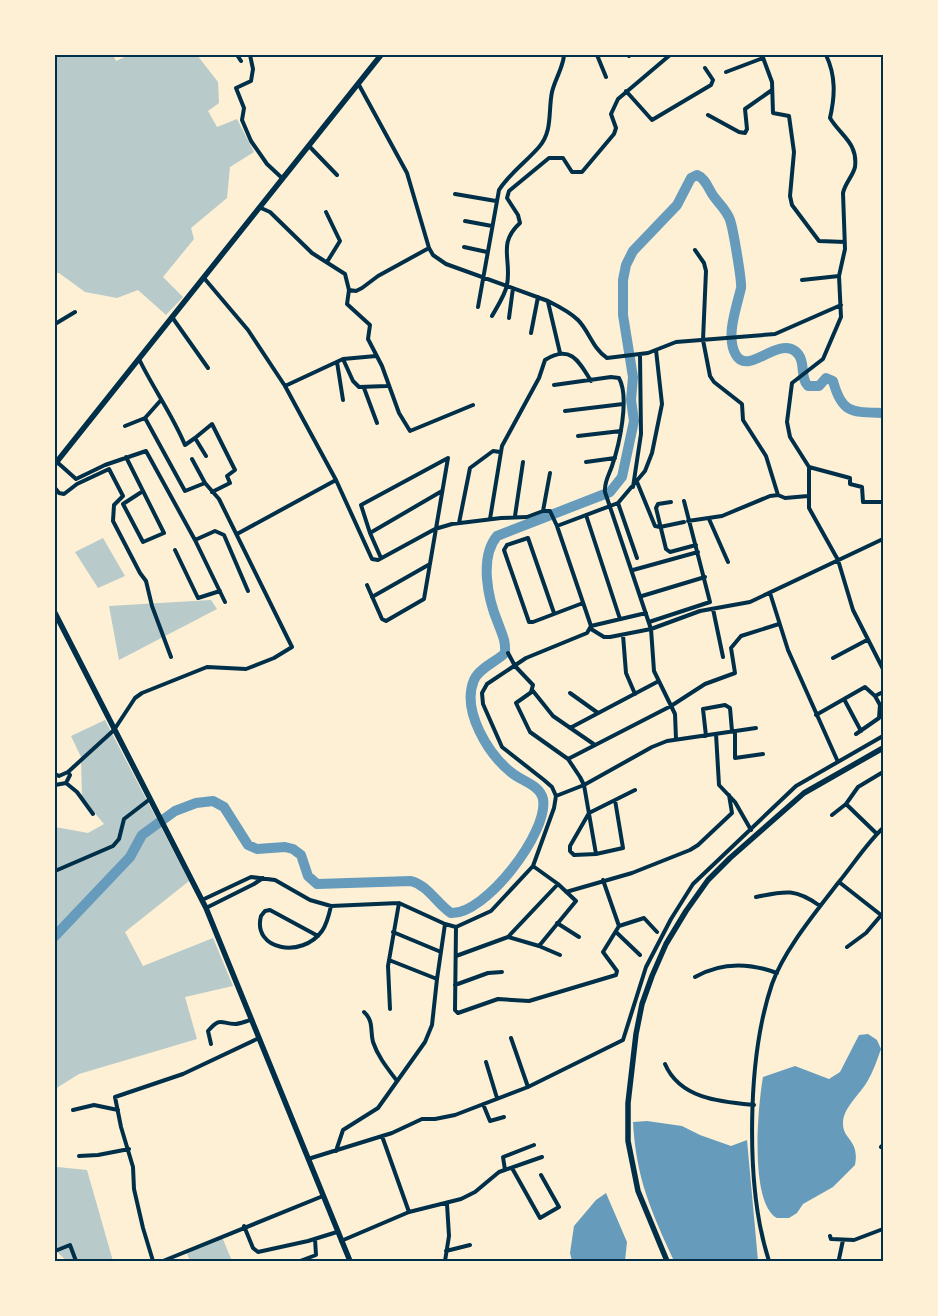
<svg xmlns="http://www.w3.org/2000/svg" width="938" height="1316" viewBox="0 0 938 1316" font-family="Helvetica,sans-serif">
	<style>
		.green { fill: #b9caca }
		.water { fill: #669bbc }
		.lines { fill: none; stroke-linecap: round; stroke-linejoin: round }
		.river { stroke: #669bbc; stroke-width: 10 }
		.minor { stroke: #003049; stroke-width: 4 }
		.primary { stroke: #003049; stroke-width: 5.5 }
		.neatline { fill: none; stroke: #003049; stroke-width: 2 }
	</style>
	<rect width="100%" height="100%" fill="#fdf0d5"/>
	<!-- green -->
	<path class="green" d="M55,55h58l3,6 13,-6h68l21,27 1,21 -11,8 9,16 20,-8 17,33 -24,15 -3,31 -36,30 3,11 -31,38 20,20 -17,18 -28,-25 -21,8 -32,-6 -26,-19h-4z
		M103,538l22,38 -27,12 -23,-36z
		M211,600l6,9 -98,51 -10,-54z
		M105,720l84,161 -64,51 18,34 70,-28 20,48 -48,11 12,42 -118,35 -24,15v-262l33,6 16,-9 -22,-26 -1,-41 -10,-21z
		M55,1149l2,18 30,3 26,91h-46l-12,-11z
		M222,1237l10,24h-42l-4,-10z"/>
	<!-- water -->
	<path class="water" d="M868,1034l9,6 4,9c-4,11 -8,23 -14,33 -7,12 -23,25 -24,40 -1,18 17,17 12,43l-22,22 -30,17 -6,9 -8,5h-12c-28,-15 -19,-113 -14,-141l32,-11 34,13 11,-7 19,-37z
		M647,1121l35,5 18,9 31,11 16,-6 11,121h-84c-23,-50 -38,-83 -41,-139z
		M606,1193l21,49 -2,19h-53l-2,-8 4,-27 22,-26z"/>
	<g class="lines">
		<!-- river -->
		<path class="river" d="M55,936l75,-79 12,-22 33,-24 21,-8 17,-2 11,6 24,38 9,4 28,-2 8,2 8,6 7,21 9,8 94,-3c18,5 25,22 40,32 34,2 98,-81 92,-114 -3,-14 -21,-18 -31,-26 -23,-18 -51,-62 -38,-93 5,-12 22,-18 31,-27 1,-12 -3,-19 -7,-30 -10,-24 -19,-65 -1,-87l113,-44 12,-15 12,-56 -3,-21 2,-23 -10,-62v-35l3,-15 7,-14 44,-46 14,-27 6,-3c10,4 11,15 18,23 6,8 12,13 15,22 3,8 12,61 11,68 -4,18 -16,49 -5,67 12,21 41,-18 59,-4 12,9 4,26 13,35h11l7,-8 7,3c9,33 19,31 50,32"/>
		<!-- minor -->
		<path class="minor" d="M237,55l4,6
			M250,55l3,14 -2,12 -15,7 8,20 -2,12 9,21 16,23 15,14
			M597,55l9,22
			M628,55l1,1
			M762,55l10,27 1,31 16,3 5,36 -4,44 2,9 27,36 26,1
			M826,55c10,21 9,41 4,63 11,18 28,25 25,49 -2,9 -10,16 -12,26l2,56 -6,27 2,41 -18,42 -31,24 -5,39 3,15 19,30v41l29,52 15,50 30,59
			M726,72l37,-14
			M359,85l48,88 22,75 4,7 13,9 102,37c10,5 22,11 30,19 11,11 15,29 29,38l41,-5 28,-11 99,-8 66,-29
			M626,91l26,29 59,-35 2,-5 -8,-12
			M708,115l31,17 6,1 2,-4 -2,-20 27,-19
			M309,146l28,29
			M455,194l41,7
			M261,208l9,4 42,41 33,21 4,16 -2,14 23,21 -2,14 14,27 17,47 11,18 63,-26
			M326,212l14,29 -13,21
			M465,221l27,5
			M464,247l23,5
			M695,250l9,13 2,8 -3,69 7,36 4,6 28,22 1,16 23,36 12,39 7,3 23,-2
			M802,280l37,-4
			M349,290l7,1 6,-3 16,-12 51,-28
			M548,302l12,51
			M478,307l21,-117c11,-17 27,-28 40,-43 14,-16 9,-36 13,-55 3,-13 11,-24 12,-37
			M492,316c5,-9 13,-21 15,-31 5,-26 -10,-41 13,-62l-2,-8 -11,-17 2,-7 40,-33h14l9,14h10l32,-38 2,-6 -5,-14 7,-15 52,-44
			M172,317l36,51
			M509,318l4,-30
			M55,324l20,-12
			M531,333l7,-36
			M139,359c14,29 33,55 46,86l10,-7 11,18
			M343,359l10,22 6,6 28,-1
			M337,362l6,38
			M554,385l57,-8 8,1c11,20 0,68 -7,88 -3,9 -8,16 -7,26l46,137 3,42 21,43 1,25
			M285,386l58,-27 33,-3
			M364,388l13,35
			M565,411l58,-7
			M145,418l16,-18
			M578,436l43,-5
			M195,438l17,-14 23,46 -8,6 3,7 -18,9
			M126,457l38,76 -21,9 -20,-38 20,-13
			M192,459l13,24
			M57,462l19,17 29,-14 41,-14 49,89 20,-9 9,4 24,56
			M586,462l29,-4
			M809,467l41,11v6l12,3 1,15h20
			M637,482l18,44 5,1 24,-5
			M633,487l8,-53 -1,-79
			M55,488l4,5 5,1 13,-10 32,-15 14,27 -9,9 -1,16 27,52 6,8 6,25 19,51
			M671,502l-13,2 -2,4 10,41 4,3 26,-7
			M618,503l19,55
			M543,511l7,-38
			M586,515l34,104
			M515,516l8,-54
			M490,519l12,-73 37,-68 6,-18c25,-16 34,1 46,21
			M709,519l19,43
			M688,521l34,-5 48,-20 8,-1
			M459,523l11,-55 23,-17 7,1
			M557,526l61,-23 27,-32 7,-18 10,-49 -6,-54
			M370,533l11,25
			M237,534l99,-54
			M195,540l30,62
			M175,550l23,48 22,-7
			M633,570l65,-18
			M367,585l15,34 4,2 38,-22 24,-141 -87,47 9,28 72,-42
			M770,593l18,57 50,112
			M642,596l63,-19
			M372,597l58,-33
			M713,609l10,48
			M554,613l-26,-75 -21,7 -3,5 25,72h4l50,-19
			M649,622l61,-20 -26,-101
			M591,626l55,-13
			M591,629l13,8h6l41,-8 49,-18 50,-9 133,-63
			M623,635l3,38 9,21
			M508,653l7,13 18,19 -2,7
			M833,658l34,-18
			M570,693l28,20
			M844,699l17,32
			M816,715l49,-28 10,9 8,-4
			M570,728l87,-46
			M735,731v27l28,-4
			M716,734l3,51 16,17 16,28
			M856,734l23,-16 1,-13 -5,-9
			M706,736l-3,-27 22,-4 5,3 2,23
			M595,745l-42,-29 -20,-25 -17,12 14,29 38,27 12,18 4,8 12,69 -22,1 -4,-4v-5l19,-33 46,-23
			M568,759l103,-53 34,-22 30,-11 -4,-25 10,-12 38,-12
			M55,774l4,2 9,-4 46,-42 21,-32 7,-5 65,-26 39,2 28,-11 18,-11 -73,-148 -14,-16 -20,8 -40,-73 -20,8
			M66,783l11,9 16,22
			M55,785l11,-2 4,-8 -2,-3
			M556,796l28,-11 68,-38 15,-6 89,-13
			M846,804l31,30
			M832,815l14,-11 12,-17 25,-15
			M596,854l27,-6 -8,-48
			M533,866l25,18 18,17 -37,45
			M55,871l58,-25 6,-7 5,-20 26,-20
			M603,880l16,46
			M839,882l42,33
			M566,892l66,-19 58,-23 8,-5 34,-32 -3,-18
			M756,897c29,-6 39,-9 64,9
			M202,900l49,-23 24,3 35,20 21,6 68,-3 46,21 11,3 35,-16 42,-45 21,-58 2,-12 -4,-9 -8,-7 -42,-33 -19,-43 -1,-11 5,-9 39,-26 61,-25 4,-7 -34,-100 -7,-15h-7l-16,6 -26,1 -49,6 -17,5 -57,31 -6,-1 -36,-79 -51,-94 -37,-56 -44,-52
			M206,908l48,-24 9,-6
			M557,923l22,14
			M456,927l-1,83 3,3 40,-14 31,2 87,-26 1,-4 -14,-19 16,-26 25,-8 13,14
			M393,932l48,20
			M616,932l24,23
			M318,936l-48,-26 -5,1 -4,5c-9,34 41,43 61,15 5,-7 7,-16 9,-25
			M508,937l50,-53
			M847,947l19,-14 17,-20
			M456,956l52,-19 31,9 21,9
			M389,960l48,19 8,-55
			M695,977c26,-15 55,-14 82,-4
			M455,985l33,-12 14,-1
			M390,1009l-2,-43 11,-63
			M364,1012c10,9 6,19 9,30 5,15 15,27 24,39
			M511,1038l17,49
			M211,1044l-3,-13c13,-15 13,-7 27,-7 5,0 11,-3 16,-4
			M486,1062l11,36
			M665,1064c15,35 56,38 89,41
			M483,1104l7,17 14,-4
			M73,1110l21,-5 24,5
			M382,1136l27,76
			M881,1147l2,-2
			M336,1151l7,-21 35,-22 47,-66 7,-17 5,-46
			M79,1156l19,-1 31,-6
			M308,1159l84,-26 30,-14h13l20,-4 73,-28 95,-47 23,-73 25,-48 22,-35 103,-98 87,-50
			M512,1168l28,50 19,-11 -18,-32
			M505,1170l-2,-13 31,-12
			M244,1226l9,22 5,4 50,-11 29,-9
			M830,1236l1,3 23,1 29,-11
			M341,1241l68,-29 52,-13 14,-7 24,-20 43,-15
			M55,1251l15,-6 6,16
			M446,1251l24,-6
			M839,1259l4,-19
			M153,1261l-10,-33 -9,-39 -1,-22 -12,-40 -6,-30 68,-23 76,-36
			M163,1261l160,-65
			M300,1261l16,-6 -1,-16
			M445,1261l4,-25 -2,-32
			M769,1261c-24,-74 -22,-203 3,-277 12,-34 44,-72 66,-101 15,-18 28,-39 45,-55"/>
		<!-- primary -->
		<path class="primary" d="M55,464l326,-409
			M55,613l151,295 144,353
			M667,1261l-29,-70 -10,-50v-38l8,-69 6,-30 10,-28 14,-32 20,-33 22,-31 22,-22 74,-65 79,-45"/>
	</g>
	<!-- border -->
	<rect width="938" height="1316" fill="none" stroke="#fdf0d5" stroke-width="112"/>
	<rect x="56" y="56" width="826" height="1204" class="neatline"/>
</svg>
